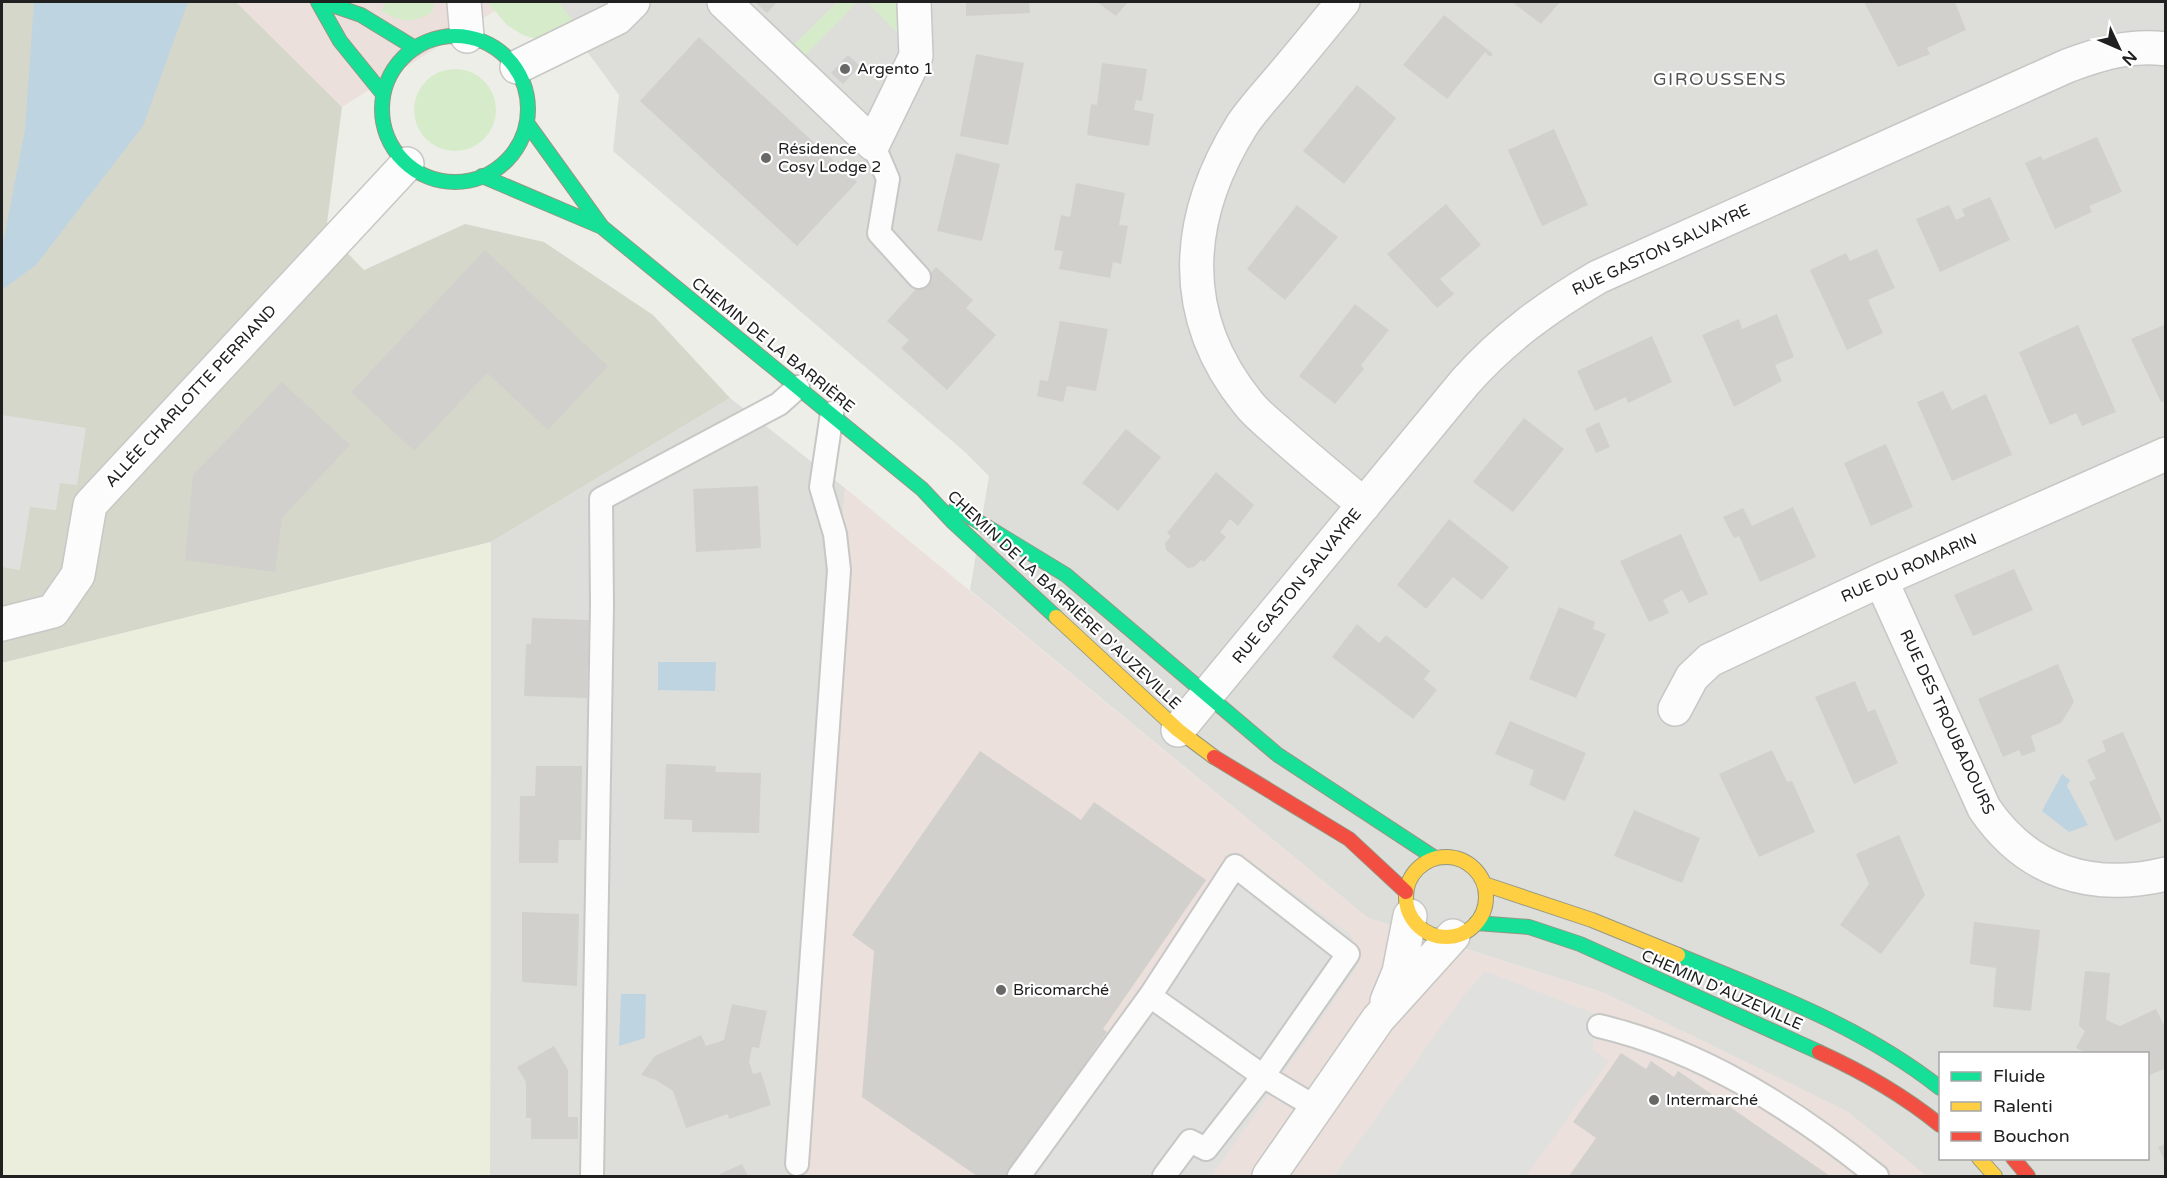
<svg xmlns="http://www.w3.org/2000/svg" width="2167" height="1178" viewBox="0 0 2167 1178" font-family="'Varela Round',sans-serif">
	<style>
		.residential { fill: #ddddda; fill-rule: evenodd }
		.commercial { fill: #ebe0db }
		.construction { fill: #d6d7cb }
		.farmland { fill: #ebeedd }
		.grass { fill: #d6ebc9 }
		.parking { fill: #e0e0de }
		.water { fill: #bed4e0 }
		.building { fill: #d1d0cc }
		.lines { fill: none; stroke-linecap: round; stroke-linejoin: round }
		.lane-casing { stroke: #c7c7c5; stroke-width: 26 }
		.street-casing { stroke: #c7c7c5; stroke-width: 36 }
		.fast-casing { stroke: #939881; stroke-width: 16 }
		.slow-casing { stroke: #939881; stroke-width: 16 }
		.jam-casing { stroke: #939881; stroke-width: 16 }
		.lane { stroke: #fcfcfc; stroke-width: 22 }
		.street { stroke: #fcfcfc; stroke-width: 33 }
		.fast { stroke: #16e098; stroke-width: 14 }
		.slow { stroke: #ffcf43; stroke-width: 14 }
		.jam { stroke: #f24e42; stroke-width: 14 }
		.poi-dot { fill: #686866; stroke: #fff; stroke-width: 2 }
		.labels { text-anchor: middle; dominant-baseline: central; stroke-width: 4.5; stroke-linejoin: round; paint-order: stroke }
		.poi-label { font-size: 16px; fill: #202020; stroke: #fff; text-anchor: start }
		.street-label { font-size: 16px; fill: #202020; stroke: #fff }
		.neighbourhood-label { font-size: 18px; letter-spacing: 1.5px; fill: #535353; stroke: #fff }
	</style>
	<rect width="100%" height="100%" fill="#eeeee9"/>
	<!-- residential -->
	<path class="residential" d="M551,2h1614v1174h-239l-78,-64 -246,-120 -234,-74 -398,-328 19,-114 -23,-23 -353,-302 6,-56zM1940,1054h208v104h-208z
		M730,398l115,90 -40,561 -15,127h-300l1,-634z"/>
	<!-- commercial -->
	<path class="commercial" d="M236,2h273l-167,105z
		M845,488l523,430 234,74 246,120 78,64h-1136l15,-127z"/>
	<!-- construction -->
	<path class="construction" d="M2,2h234l106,105 -16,124 38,39 101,-46 79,18 109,73 77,83 -239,144 -489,121z"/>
	<!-- farmland -->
	<path class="farmland" d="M491,542l-1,634h-488v-513z"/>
	<!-- grass -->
	<path class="grass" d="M386,2h49l-3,10c-20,12 -30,10 -51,-1z
		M487,2h71l14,17 -13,16 -23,4 -13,-4 -16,-10z
		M837,2h20l-54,56 -10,-12z
		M867,2h37l-4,34z
		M414 110a41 41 0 1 1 82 0a41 41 0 1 1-82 0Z"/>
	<!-- parking -->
	<path class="parking" d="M2,415l84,13 -9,57 -17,-2 -4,27 -26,-3 -10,63 -18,-3z
		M1237,852l113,82 8,17 -2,18 -144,207h-202z
		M1485,971l110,43 -2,35 16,12 -83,115h-192l126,-176z"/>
	<!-- water -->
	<path class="water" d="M34,2h154l-45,124 -107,139 -34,25v-42l23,-118z
		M658,662h58l-1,29 -57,-1z
		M2062,774l8,6 -3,6 21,39 -19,7 -27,-21z
		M621,994h25l-1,44 -26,8z"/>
	<!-- building -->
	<path class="building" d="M755,2h22l-10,11z
		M966,2h63l1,11 -64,3z
		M1097,2h31l-12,14z
		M1512,2h48l-19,22z
		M1864,2h91l11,28 -39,18 3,6 -32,13z
		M1444,15l49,39 -3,3 -5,-5 -38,47 -44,-34z
		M699,37l158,145 -60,64 -157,-145z
		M976,54l48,9 -16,82 -48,-9z
		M848,55l12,11 -17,18 -12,-11z
		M1102,63l45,6 -5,32 -6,-1 -2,10 20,4 -5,32 -62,-11 4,-31 6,1z
		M1357,85l39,33 -52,66 -41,-33z
		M1554,129l34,76 -46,21 -34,-76z
		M2097,137l25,55 -33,14 3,6 -37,17 -30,-66 16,-7 2,4z
		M956,153l44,11 -18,77 -45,-10z
		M1076,183l49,10 -6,32 9,1 -7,38 -8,-2 -3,16 -51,-9 4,-18 -9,-1 7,-35 9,2z
		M1990,197l20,43 -70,32 -24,-53 33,-14 7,15 9,-4 -3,-7z
		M1446,204l35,41 -41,34 14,15 -17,14 -50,-54z
		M1297,205l41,32 -53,63 -38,-31z
		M1877,249l18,39 -27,12 15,33 -36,17 -37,-80 36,-17 4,8z
		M485,250l123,116 -60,64 -61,-57 -73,78 -63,-59z
		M936,267l37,33 -7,8 30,27 -49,55 -46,-42 8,-8 -22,-19z
		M1355,304l34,26 -28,35 3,4 -29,35 -36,-28z
		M1777,314l17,43 -19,8 7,16 -48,26 -32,-72 37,-16 3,10z
		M1060,321l48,8 -12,62 -29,-5 -4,16 -26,-6 3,-16 8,1z
		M2166,324v77l-5,1 -30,-63z
		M2078,325l38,87 -34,14 -6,-13 -26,12 -31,-73z
		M1652,336l20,46 -44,21 -2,-6 -31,14 -18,-40z
		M282,382l68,63 -68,73 -7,54 -90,-12 8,-85z
		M1943,391l9,19 34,-16 26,61 -60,26 -35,-79z
		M1524,418l40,31 -51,63 -40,-30z
		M1599,422l11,25 -14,6 -11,-24z
		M1126,429l35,28 -43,54 -36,-28z
		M1886,444l27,63 -42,19 -27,-63z
		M1216,472l38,33 -16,21 -8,-7 -10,13 6,5 -22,25 -3,-2 -7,7 -6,1 -22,-18 -1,-7 6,-7 -4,-3z
		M758,486l3,62 -65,4 -3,-63z
		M1793,507l23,50 -56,25 -21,-46 -5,2 -11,-21 20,-9 9,18z
		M1449,519l60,48 -27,33 -29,-23 -27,32 -29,-24z
		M1681,534l27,60 -19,9 -7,-13 -19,10 6,13 -20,9 -29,-61z
		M2014,569l19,41 -60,26 -19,-41z
		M1559,607l36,15 -2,7 13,5 -30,64 -47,-19z
		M532,618l57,2 -2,78 -63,-2 2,-52h5z
		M1357,624l22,19 7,-8 44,36 -6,8 13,11 -24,29 -81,-62z
		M2058,664l16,38 -13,21 -30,13 5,15 -14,5 -3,-6 -16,7 -25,-58z
		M1855,681l13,31 7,-3 23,54 -44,21 -39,-87z
		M1510,721l76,32 -21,48 -36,-16 5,-15 -39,-16z
		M2123,732l39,89 -47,20 -26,-59 7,-3 -9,-19 19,-9 -4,-10z
		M1772,750l15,32 5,-1 23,51 -56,25 -40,-83z
		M980,751l101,69 13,-18 112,78 -103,149 4,3 -100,144h-30l-115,-79 12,-146 -22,-16z
		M666,764l50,2 -1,6 46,1 -2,60 -67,-1v-12l-28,-1z
		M536,766h46l-1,74h-22l-1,23h-39l1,-67h15z
		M1634,810l66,28 -18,45 -68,-27z
		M1899,835l26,60 -44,59 -41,-29 29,-41 -13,-30z
		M522,912l57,2 -2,72 -55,-4z
		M1974,922l66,8 -9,81 -38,-4 3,-39 -26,-4z
		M2085,971l25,2 -4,47 14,6 36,-17 10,20v39l-18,8v-23h-61l-11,-5 9,-17 -6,-5z
		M732,1004l35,7 -8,37 -7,-1 -3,15 4,12 8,-2 10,33 -42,14 -1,-5 -42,14 -13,-37 -17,-11 -15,-5 14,-19 46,-21 5,11 18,-6z
		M554,1046l14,24v47h10v22h-47v-21h-5v-36l-9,-15z
		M1621,1053l25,16 5,-8 23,16 4,-6 152,105h-261l27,-38 -23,-16z
		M2166,1144v20l-8,-17z
		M742,1164l6,12h-27l-1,-2z"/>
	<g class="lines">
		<!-- lane casing -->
		<g class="lane-casing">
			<path id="lane" d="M873,144l15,35 -9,54 40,44
				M1150,996l113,80 54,32
				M1599,1026c103,24 196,84 278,150
				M797,1164l42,-594 -4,-36 -14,-47 11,-74
				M592,1176l10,-571 -1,-106 178,-95 19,-17
				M1019,1176l131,-180 85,-130 113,88 -85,122 -57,73 -16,-8 -26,35"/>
		</g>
		<!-- street casing -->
		<g class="street-casing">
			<path id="street" d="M464,2l3,34
				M724,2l149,142 43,-88 -2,-54
				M1343,2c-22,27 -44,54 -67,81 -11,13 -24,27 -34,42 -58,93 -65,190 6,278 10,13 24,23 36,34 26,23 53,45 80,68
				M517,67l100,-49 16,-16
				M1881,580l103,228c43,64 108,84 182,66
				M2,624l51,-13 25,-36 12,-70 317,-341
				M1675,709l17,-32 18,-17 171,-80 285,-126
				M1178,730l287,-348c39,-44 82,-75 133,-105l469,-211c32,-12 63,-22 99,-17
				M1387,1001l12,-29 11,-56
				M1269,1176l109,-157 75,-83"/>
		</g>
		<!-- fast casing -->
		<g class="fast-casing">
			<path id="fast" d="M318,2l22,39 43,53
				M323,2l38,13 54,33
				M382 109a73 73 0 1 1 146 0a73 73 0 1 1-146 0Z
				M527,123l75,104 320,262 30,32 104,96
				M482,176l120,51
				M956,508l110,67 212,180 157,103
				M1476,923l53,4 51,17 239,108
				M1678,955c90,37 185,72 262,133"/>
		</g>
		<!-- slow casing -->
		<g class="slow-casing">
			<path id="slow" d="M1056,617l122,113 36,27
				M1406 897a40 40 0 1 1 80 0a40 40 0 1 1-80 0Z
				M1484,884l108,36 86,35
				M1979,1158l16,18"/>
		</g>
		<!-- jam casing -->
		<g class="jam-casing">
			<path id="jam" d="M1214,757l135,82 57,53
				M1819,1052c44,20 84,43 121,73
				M2013,1158l15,18"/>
		</g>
		<!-- lane -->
		<use href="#lane" class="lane"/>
		<!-- street -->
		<use href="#street" class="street"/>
		<!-- fast -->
		<use href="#fast" class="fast"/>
		<!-- slow -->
		<use href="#slow" class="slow"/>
		<!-- jam -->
		<use href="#jam" class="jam"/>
	</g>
	<!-- markers -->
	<g class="poi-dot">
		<circle cx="845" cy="69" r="6"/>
		<circle cx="766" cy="158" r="6"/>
		<circle cx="1001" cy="990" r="6"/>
		<circle cx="1654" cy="1100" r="6"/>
	</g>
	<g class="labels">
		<!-- poi labels -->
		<g class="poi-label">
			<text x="857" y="69">Argento 1</text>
			<text x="778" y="149">Résidence<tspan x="778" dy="18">Cosy Lodge 2</tspan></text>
			<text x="1013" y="990">Bricomarché</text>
			<text x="1666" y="1100">Intermarché</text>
		</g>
		<!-- street labels -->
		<g class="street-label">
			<text transform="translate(1661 250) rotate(-25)">RUE GASTON SALVAYRE</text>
			<text transform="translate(773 345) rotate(39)">CHEMIN DE LA BARRIÈRE</text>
			<text transform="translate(191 396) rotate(-47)">ALLÉE CHARLOTTE PERRIAND</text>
			<text transform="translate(1909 568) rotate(-24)">RUE DU ROMARIN</text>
			<text transform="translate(1297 586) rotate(-51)">RUE GASTON SALVAYRE</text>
			<text transform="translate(1064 600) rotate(43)">CHEMIN DE LA BARRIÈRE D'AUZEVILLE</text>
			<text transform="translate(1947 722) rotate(65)">RUE DES TROUBADOURS</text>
			<text transform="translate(1722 990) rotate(24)">CHEMIN D'AUZEVILLE</text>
		</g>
		<!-- neighbourhood labels -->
		<g class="neighbourhood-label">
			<text x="1720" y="79">GIROUSSENS</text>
		</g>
	</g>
	<!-- border -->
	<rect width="2167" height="1178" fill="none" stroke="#202020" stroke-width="6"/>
	<!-- legend -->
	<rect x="1939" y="1052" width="210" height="108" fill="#ffffff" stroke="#a6a6a6" stroke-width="1.5"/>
	<rect x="1951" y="1072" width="30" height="9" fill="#16e098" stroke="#a6a6a6" stroke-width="1.5"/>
	<text x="1993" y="1082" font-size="18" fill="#202020">Fluide</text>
	<rect x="1951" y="1102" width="30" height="9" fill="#ffcf43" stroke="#a6a6a6" stroke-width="1.5"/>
	<text x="1993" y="1112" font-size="18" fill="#202020">Ralenti</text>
	<rect x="1951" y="1132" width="30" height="9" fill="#f24e42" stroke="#a6a6a6" stroke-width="1.5"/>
	<text x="1993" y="1142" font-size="18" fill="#202020">Bouchon</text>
	<!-- north arrow -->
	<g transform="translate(2119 48) rotate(134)" stroke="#ffffff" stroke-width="4.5" paint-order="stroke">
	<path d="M0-4.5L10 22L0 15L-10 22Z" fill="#202020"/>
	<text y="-9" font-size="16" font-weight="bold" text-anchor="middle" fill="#202020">N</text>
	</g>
</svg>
